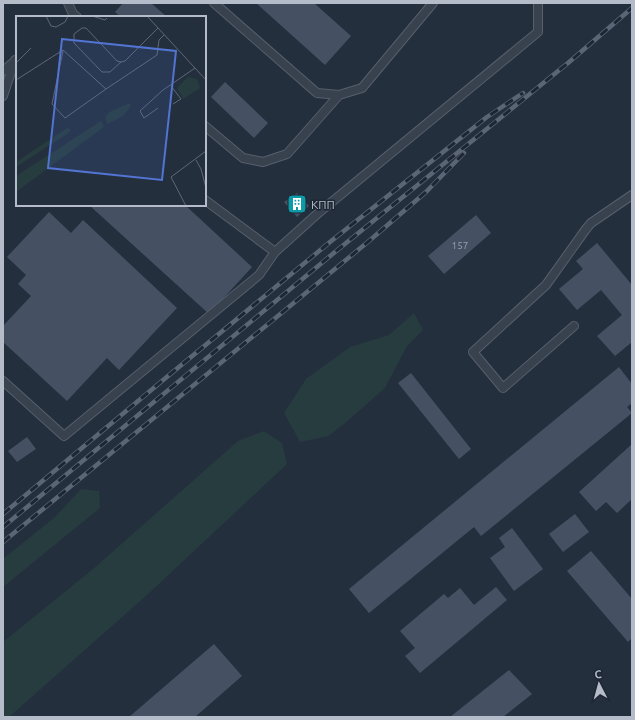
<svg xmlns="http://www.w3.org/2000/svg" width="635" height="720" viewBox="0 0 635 720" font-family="Ubuntu,sans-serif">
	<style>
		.green { fill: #263c3f }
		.building { fill: #455162 }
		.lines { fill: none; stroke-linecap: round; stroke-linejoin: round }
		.service-casing { stroke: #565f6c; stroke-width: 10 }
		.service { stroke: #38414e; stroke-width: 8 }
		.rail-casing { stroke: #5a6575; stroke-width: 4.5 }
		.rail { stroke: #1d2633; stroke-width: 3; stroke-dasharray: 9; stroke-linecap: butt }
		.labels { text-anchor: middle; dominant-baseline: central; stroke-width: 3; stroke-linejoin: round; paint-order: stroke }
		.number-label { font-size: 10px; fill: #98a1af }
		.poi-label { font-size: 12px; fill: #b4bcc9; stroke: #1d2633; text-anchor: start }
		.inset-road { fill: none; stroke: #5e6776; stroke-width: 1 }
		.view { fill: #5274d3; fill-opacity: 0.15; stroke: #5274d3; stroke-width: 2 }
		.inset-edge { fill: none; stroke: #b4bcc9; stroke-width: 2 }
	</style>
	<rect width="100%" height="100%" fill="#242f3e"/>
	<!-- green -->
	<path class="green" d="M414,313l9,17 -16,16 -22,42 -41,36 -16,12 -28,6 -16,-29 22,-34 44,-32 39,-12z
		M264,431l18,12 5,21 -140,131 -138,122h-6v-75l90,-73 145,-128z
		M81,489l18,2 1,17 -97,79v-28l52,-42z"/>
	<!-- building -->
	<path class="building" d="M123,3h28l16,14h-46l-6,-5z
		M256,3h58l37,33 -26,29z
		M225,82l43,41 -14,15 -43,-41z
		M297,193l12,13 -12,11 -13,-15z
		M89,205h96l67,62 -43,47z
		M49,212l22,21 12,-13 94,88 -58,62 -12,-12 -40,43 -64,-59v-16l28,-30 -13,-12 8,-9 -19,-18z
		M476,215l15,18 -47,41 -16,-18z
		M597,243l35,42v57l-17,14 -18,-20 25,-21 -21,-25 -24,20 -18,-21 24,-20 -7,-8z
		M619,367l13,17v19l-5,4 5,6 -151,123 -7,-9 -105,86 -20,-24z
		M411,373l60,76 -12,10 -61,-76z
		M27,437l9,12 -19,13 -9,-11z
		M632,444v55l-15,14 -11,-11 -10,9 -17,-19z
		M575,514l14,18 -26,20 -14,-18z
		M512,528l31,41 -29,22 -24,-33 15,-11 -6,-9z
		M591,551l41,48v39l-4,4 -61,-71z
		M496,587l11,13 -87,73 -15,-17 10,-8 -15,-17 44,-37 4,4 12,-10 14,17z
		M214,644l28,32 -47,41h-66z
		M509,670l23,24 -29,23h-53z"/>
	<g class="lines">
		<!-- service casing -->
		<g class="service-casing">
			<path id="service" d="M68,3l5,11 4,3
				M214,3l103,90 22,2 23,-7 71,-85
				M3,71l12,-10
				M3,96l12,-36
				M205,126l38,32 20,4 24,-8 52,-59
				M205,200l70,52 41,-37 222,-183v-29
				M574,326l-71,62 -30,-36 73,-67 40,-56 5,-6 41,-28
				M3,381l61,55 195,-161 16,-23"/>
		</g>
		<!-- service -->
		<use href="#service" class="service"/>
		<!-- rail casing -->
		<g class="rail-casing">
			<path id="rail" d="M3,514l159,-133 168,-139 157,-125 36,-24
				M3,527l332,-275 233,-189 64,-55
				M3,542l366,-301 57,-49 38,-39"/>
		</g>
		<!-- rail -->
		<use href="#rail" class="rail"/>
	</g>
	<!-- icons -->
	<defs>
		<g id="building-square" transform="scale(1)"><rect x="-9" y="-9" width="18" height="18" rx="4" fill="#0f9aa8" stroke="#1d2633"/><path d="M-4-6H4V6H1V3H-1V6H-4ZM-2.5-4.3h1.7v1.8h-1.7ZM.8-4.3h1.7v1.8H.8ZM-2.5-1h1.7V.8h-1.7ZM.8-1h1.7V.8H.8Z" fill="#fff"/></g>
	</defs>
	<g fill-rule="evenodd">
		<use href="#building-square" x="297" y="204"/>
	</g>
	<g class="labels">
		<!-- number labels -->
		<g class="number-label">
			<text x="460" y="245">157</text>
		</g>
		<!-- poi labels -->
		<g class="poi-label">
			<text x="311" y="204">КПП</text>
		</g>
	</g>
	<!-- overview -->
	<g transform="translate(16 16)">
		<rect width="190" height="190" fill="#242f3e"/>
		<path d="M172,61l9,2 3,9 -17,11 -6,-11zM114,87l1,3 -8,10 -16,8 -2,-6 4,-6zM85,105l3,6 -88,65v-16zM51,112l3,1v3l-54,35v-5z" fill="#263c3f"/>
		<path class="inset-road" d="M30,0l5,10 5,1 9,-5 3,-6M76,0l13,4 2,-2M131,0l59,64M47,35l-11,53 13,14 41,-29M105,46l-11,10h-8l-28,-29v-9l8,-6h4l31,33 4,1 4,-1 33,-33M0,47l15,-15M0,64l47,-30 43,39 51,-34 2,-15 5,-5M155,70l10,13 -8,5M142,92l-14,10 -4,-7 23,-21 32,-22M180,144l5,9 5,19M170,190l-15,-29 35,-26"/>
		<path class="view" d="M46,23l114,12 -14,129 -114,-12z"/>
		<rect width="190" height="190" class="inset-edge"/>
	</g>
	<!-- border -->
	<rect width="635" height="720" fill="none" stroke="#b4bcc9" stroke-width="8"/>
	<!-- north arrow -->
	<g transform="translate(599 684) rotate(354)" stroke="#1d2633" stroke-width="3" paint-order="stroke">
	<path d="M0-3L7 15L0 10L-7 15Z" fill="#b4bcc9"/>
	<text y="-6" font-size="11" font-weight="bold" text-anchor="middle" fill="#b4bcc9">С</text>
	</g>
</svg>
